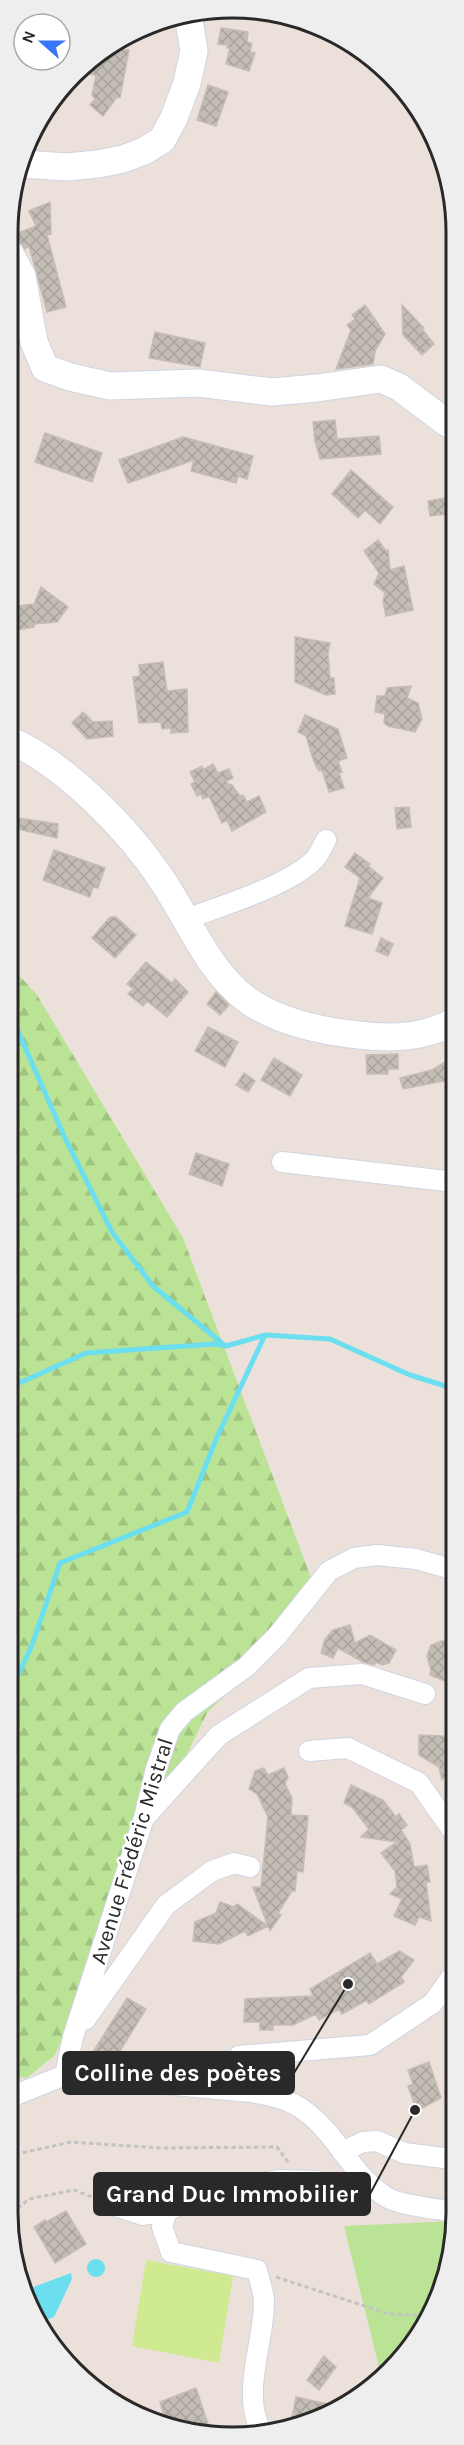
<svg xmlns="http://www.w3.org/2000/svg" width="464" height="2445" viewBox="0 0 464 2445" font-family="Karla,sans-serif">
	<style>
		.green { fill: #bae395 }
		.forest { fill: url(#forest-firs) }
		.pitch { fill: #d0ea91 }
		.water { fill: #6bdeef }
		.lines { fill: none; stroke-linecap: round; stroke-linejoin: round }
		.stream { stroke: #6bdeef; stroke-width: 5 }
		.building { fill: url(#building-cross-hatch); stroke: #c6bdb4; stroke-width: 1.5 }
		.street-casing { stroke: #cfd5e2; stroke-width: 22 }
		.secondary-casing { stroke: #cfd5e2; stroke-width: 29 }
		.path { stroke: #c3c3c3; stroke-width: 3; stroke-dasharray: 4.5 3; stroke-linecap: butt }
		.street { stroke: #fff; stroke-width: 20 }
		.secondary { stroke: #fff; stroke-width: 27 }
		.labels { text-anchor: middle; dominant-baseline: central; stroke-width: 5; stroke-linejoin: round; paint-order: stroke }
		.street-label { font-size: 22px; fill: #292929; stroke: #fff }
		.rim { fill: none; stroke: #292929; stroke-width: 3 }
		.leader { fill: none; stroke: #292929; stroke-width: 2 }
		.callout-dot { fill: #292929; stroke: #fff; stroke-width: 2 }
		.callout { fill: #292929; stroke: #292929; stroke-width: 2 }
		.callout-label { font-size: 24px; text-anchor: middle; font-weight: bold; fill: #fff }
	</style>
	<defs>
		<pattern id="forest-firs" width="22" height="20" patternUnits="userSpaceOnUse" patternTransform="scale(1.5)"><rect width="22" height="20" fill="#bae395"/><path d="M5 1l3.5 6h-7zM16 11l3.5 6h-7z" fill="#a0c380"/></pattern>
		<pattern id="building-cross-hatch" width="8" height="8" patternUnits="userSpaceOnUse" patternTransform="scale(1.5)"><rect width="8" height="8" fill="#c3bdb6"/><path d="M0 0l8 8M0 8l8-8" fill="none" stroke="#a8a29c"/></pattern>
	</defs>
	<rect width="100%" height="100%" fill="#ebe1da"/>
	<!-- green -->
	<path class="green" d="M455,2221v21l-22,71 -51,66 -38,-153z"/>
	<!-- forest -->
	<path class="forest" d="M9,964l28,31 146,243 136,361 -112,114 -56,115 -96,227 -28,23 -19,-3z"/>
	<!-- pitch -->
	<path class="pitch" d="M146,2260l87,16 -14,87 -87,-17z"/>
	<!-- water -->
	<path class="water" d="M87 2268a9 9 0 1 1 18 0a9 9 0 1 1-18 0Z
		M71,2273l1,6 -18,38 -14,5 -16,-23 4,-10z"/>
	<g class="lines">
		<!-- stream -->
		<path class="stream" d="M9,1011l56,127 47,94 41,54 70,58
			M8,1388l78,-35 129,-9 11,2 39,-11 65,4 80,36 45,14
			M8,1697l24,-52 28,-82 127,-51 30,-75 48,-102"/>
	</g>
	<!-- building -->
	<path class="building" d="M221,28l27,4 -1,10 5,1 -2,9 5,1 -6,18 -23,-7 4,-16h-3l1,-3 -10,-1z
		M110,47l19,3 -9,48 -3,-1 -14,19 -13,-11 5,-6 -3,-4 4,-20 -9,-1 3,-14 7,-7 10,2z
		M208,85l20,7 -12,34 -19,-6z
		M50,202l1,32 -4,1 19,72 -19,5 -18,-66 -4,3 -12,-14 23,-9 -7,-15z
		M365,305l20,29 -10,17 -2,13 -37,5 15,-39 -4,-5 8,-6 -3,-4z
		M402,305l22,23 -2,1 12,15 -12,11 -19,-20z
		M155,332l50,11 -5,24 -51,-9z
		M335,420l2,19 42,-3 2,18 -61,5 -5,-18 -2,-19z
		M45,433l57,20 -10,29 -57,-20z
		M183,437l70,19 -6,23 -9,-3 -2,7 -45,-12 3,-11 -66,23 -9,-23z
		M351,470l42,37 -13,17 -15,-14 -7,8 -26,-24z
		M445,498l2,16 -17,2 -2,-15z
		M378,540l9,12 1,-3 2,21 14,-4 9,44 -27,6 -3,-15 2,-8 -11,-9 5,-11 -15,-22z
		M41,587l27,20 -11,15 -23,2v3l-25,4v-24l25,-3z
		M295,637l35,6 -2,9 2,26h4l1,16 -9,1 -31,-13z
		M163,662l4,29 20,-2 1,43 -17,1v-5l-9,1 -1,-7 -22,1 -6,-46 7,-1 -1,-11z
		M411,686l-4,12 11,5 4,16 -7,13 -27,-6 -4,-3 1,-9 -10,-2 2,-16h8l2,-8z
		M83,712l10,10 19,-1 1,15 -26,3 -15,-16z
		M305,715l33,14 9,29 -9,3 4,11 -3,1 5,15 -15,4 -7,-22 -3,1 -5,-9 -8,-26 -8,-4z
		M213,764l5,9 11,-4 4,9 -7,3 2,3 4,1 8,11 3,-1 4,7 12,-6 7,16 -34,19 -5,-11 -5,3 -13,-27 -6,3 -2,-5 -4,2 -6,-12 4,-2 -5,-10 12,-6 1,4z
		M409,807l2,20 -14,2 -2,-21z
		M10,817l48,7 -1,14 -48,-11z
		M54,850l51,18 -7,20 -5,-1 -3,10 -47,-17z
		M355,853l15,11 -2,2 15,12 -15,20 14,5 -10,31 -27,-8 15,-48 -15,-11z
		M110,917h6l20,18 -21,23 -23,-20z
		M381,938l12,6 -5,12 -12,-5z
		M146,962l26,21 3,-4 13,13 -21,25 -20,-16 -4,5 -15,-12 5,-5 -6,-5z
		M216,992l13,13 -9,10 -13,-11z
		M208,1027l30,15 -13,25 -30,-16z
		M398,1054v15h-10v5h-21l-1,-19z
		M455,1056v23l-52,10 -3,-11 32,-8z
		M274,1058l28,17 -12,21 -29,-16z
		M244,1073l11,8 -7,11 -12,-7z
		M196,1153l33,11 -7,22 -33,-12z
		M350,1625l5,18 15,-8 26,15 -7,13 -7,2 -6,-3 -2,3 -11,-3 -25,-14 -5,10 -12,-5 4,-14 8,-9z
		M455,1636v37l-9,4 -1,4 -15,-6 1,-5 -4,-14 4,-11z
		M419,1735l24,1 12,8v19l-13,17 -3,-13 -20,-12z
		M264,1768l4,7 16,-7 4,9 -3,7 7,14 -1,17 17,1 -5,56 -6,-1 -2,20h-3l-14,22 3,2 -11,16 -2,-5 -20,10 -3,-5 -26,13 -26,-3 2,-19 21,-9 4,-11 14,5 3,-3 31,22 -15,-39h8l7,-70 -11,-23 -8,-5 6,-18z
		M351,1785l32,15 13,17 3,-3 8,11 -6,5 9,14 4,23 13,-2 3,17h-4l5,39 -12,-4 -4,8 -21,-9 8,-17 -12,-5 7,-7 -2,-16 -14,-18 16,-11 -36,-5 8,-8 -17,-22 -8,-4z
		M399,1951l15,9 -13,17 3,5 -35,22 -2,-4 -25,14 -3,-5 -20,11 -3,-6 -23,11h-20v5h-13v-8h-16l1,-23 68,-3 -3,-7 60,-36 7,11z
		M127,1998l19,11 -34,55 -19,-12z
		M429,2062l12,36 -24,13 -9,-25 5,-2 -5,-14z
		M66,2211l20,33 -31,19 -21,-36 11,-7 1,2z
		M324,2356l12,11 -17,23 -12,-10z
		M196,2388l16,48 -46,-13 -6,-21z
		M296,2397l32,7 -18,9 -2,10 -6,3 -11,-3z"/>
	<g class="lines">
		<!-- street casing -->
		<g class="street-casing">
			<path id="street" d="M186,919c35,-13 102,-33 128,-59 5,-5 8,-13 12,-20
				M282,1162l173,20
				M309,1751l39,-3 71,35 36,51
				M146,1816l73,-81 90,-57 53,-4 63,20
				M85,2020l81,-115 46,-34 22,-8 16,4
				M65,2075l8,-38 71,-219 12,-49 14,-40 14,-17 62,-45 31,-31 52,-65 25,-13 23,-3 39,4 39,11
				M213,2089l26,-33 131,-11 63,-42 22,-31
				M8,2098l57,-23 186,17c19,3 39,7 55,20 33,24 45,64 82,86 12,7 50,11 67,14
				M342,2152l21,-10 14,-1 27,12 40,5 11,-2
				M118,2207l25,8 24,-4
				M261,2431c-20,-38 3,-88 3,-129 0,-10 -5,-22 -7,-32l-86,-18 -9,-25 5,-16 37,-17 74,-14 39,1 30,13 24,-7"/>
		</g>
		<!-- secondary casing -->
		<g class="secondary-casing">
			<path id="secondary" d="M23,164l44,3 31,-3 25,-5 21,-8 18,-11 12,-22 13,-35 7,-32 -6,-37
				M9,252l13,24 12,66 11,26 25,9 40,9 88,-3 74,9 45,-4 64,-9 18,8 48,36 9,4
				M9,740c55,23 121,91 153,140 27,40 45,89 84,119 31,23 75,32 112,36 34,4 67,3 97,-14"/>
		</g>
		<!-- path -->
		<path class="path" d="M8,2156l63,-14 88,6 118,-1 11,15
			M9,2220l3,-7 17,-14 45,-9 28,11
			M276,2277l113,37 41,2"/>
		<!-- street -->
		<use href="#street" class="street"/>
		<!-- secondary -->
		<use href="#secondary" class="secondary"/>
	</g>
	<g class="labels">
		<!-- street labels -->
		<g class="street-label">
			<text transform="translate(132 1851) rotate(-73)">Avenue Frédéric Mistral</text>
		</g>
	</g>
	<!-- crop -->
	<path d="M0 0H464V2445H0ZM232 18H232A214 214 0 0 1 446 232V2213A214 214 0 0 1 232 2427H232A214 214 0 0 1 18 2213V232A214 214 0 0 1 232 18Z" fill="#eee" fill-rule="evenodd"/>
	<path class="rim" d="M232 18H232A214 214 0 0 1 446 232V2213A214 214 0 0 1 232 2427H232A214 214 0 0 1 18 2213V232A214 214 0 0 1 232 18Z"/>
	<!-- callouts -->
	<path class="leader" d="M348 1984L294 2073M415 2110L370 2194"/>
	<g class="callout-dot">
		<circle cx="348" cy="1984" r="6"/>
		<circle cx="415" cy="2110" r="6"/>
	</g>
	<g class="callout">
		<rect x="63" y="2052" width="231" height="42" rx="6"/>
		<rect x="94" y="2173" width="276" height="42" rx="6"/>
	</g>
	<g class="callout-label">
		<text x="178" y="2081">Colline des poètes</text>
		<text x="232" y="2202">Grand Duc Immobilier</text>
	</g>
	<!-- north arrow -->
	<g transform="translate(42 42) rotate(291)"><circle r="28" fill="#ffffff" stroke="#a9a9a9" stroke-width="1.5"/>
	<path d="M0-4.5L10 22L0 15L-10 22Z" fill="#3776fb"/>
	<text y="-9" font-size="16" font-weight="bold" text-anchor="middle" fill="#292929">N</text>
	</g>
</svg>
